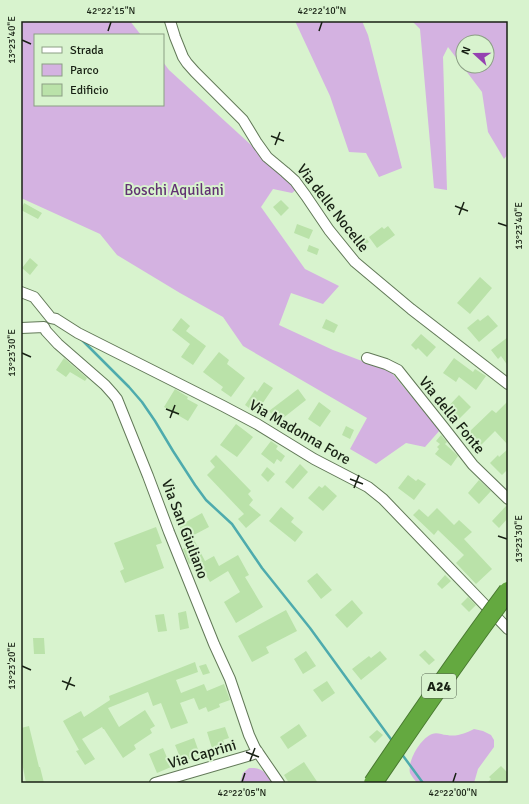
<svg xmlns="http://www.w3.org/2000/svg" width="529" height="804" viewBox="0 0 529 804" font-family="Signika,sans-serif">
	<style>
		.green { fill: #d4b2e1; fill-rule: evenodd }
		.lines { fill: none; stroke-linecap: round; stroke-linejoin: round }
		.stream { stroke: #4eabad; stroke-width: 2.5 }
		.building { fill: #bae2a9 }
		.minor-casing { stroke: #627958; stroke-width: 12 }
		.minor { stroke: #fff; stroke-width: 10 }
		.motorway-bridge-casing { stroke: #497931; stroke-width: 20; stroke-linecap: butt }
		.motorway-bridge { stroke: #64a940; stroke-width: 18 }
		.ticks { fill: none; stroke: #182114; stroke-width: 1.5 }
		.labels { text-anchor: middle; dominant-baseline: central; stroke-width: 4; stroke-linejoin: round; paint-order: stroke }
		.shield { fill: #d8f3ce; stroke: #52604c; stroke-width: 1 }
		.shield-label { font-size: 14px; font-weight: bold; fill: #182114 }
		.park-label { font-size: 15px; fill: #623273; stroke: #d8f3ce }
		.street-label { font-size: 15px; fill: #182114; stroke: #d8f3ce }
		.neatline { fill: none; stroke: #182114; stroke-width: 1.5 }
		.ticks-label { font-size: 10px; text-anchor: middle; fill: #182114 }
	</style>
	<rect width="100%" height="100%" fill="#d8f3ce"/>
	<!-- green -->
	<path class="green" d="M21,21h109l11,14h-106v70h128v-43l6,8 129,118 -6,5 -19,-4 -12,18 44,62 34,17 -16,18 -32,-11 -12,32 54,25 58,22 49,58 -15,17 -19,-4 -30,21 -26,-15 17,-31 -124,-72 -20,-29 -43,-24 -63,-38 -17,-21 -79,-36z
		M295,21h67l6,14 34,133 -23,9 -13,-24 -17,-1 -19,-56z
		M412,21h96v133l-4,5 -16,-27 -6,-40 -34,-45 -5,10 4,133 -13,-2 -14,-159zM463,42h24v24h-24z
		M474,729l9,2 8,4 3,5v7l-16,22 -4,14h-57c-2,-3 -5,-6 -7,-10 -3,-12 11,-35 22,-39 6,-2 9,1 15,1 10,2 19,-2 27,-6z
		M249,768c13,-1 17,5 24,15h-33l3,-10z"/>
	<g class="lines">
		<!-- stream -->
		<path class="stream" d="M21,279v1
			M80,338l49,49 13,15 13,19 18,30 22,34 11,15 26,24 30,44 48,60 83,114
			M401,753l22,30"/>
	</g>
	<!-- building -->
	<path class="building" d="M281,200l8,8 -8,8 -8,-9z
		M24,203l18,10 -4,6 -17,-9z
		M297,224l16,6 -4,9 -15,-6z
		M388,226l7,9 -18,13 -8,-11 13,-10 2,2z
		M364,235l5,7 -8,5 -4,-7z
		M309,245l10,4 -2,6 -10,-4z
		M30,258l8,7 -8,10 -8,-7z
		M480,277l12,11 -22,26 -13,-11z
		M488,315l10,11 -19,16 -12,-14 11,-9 2,2z
		M181,318l9,8 -4,5 20,15 -13,19 -12,-8 9,-13 -18,-14z
		M326,319l12,6 -4,8 -12,-5z
		M421,334l15,13 -9,10 -9,-9 -2,2 -5,-5z
		M508,337v29l-7,-10 -3,3 -7,-9z
		M219,352l10,8 -2,4 18,14 -14,19 -10,-7 2,-3 -20,-15z
		M64,358l23,20 -2,3 -15,-9 -4,5 -10,-7z
		M454,358l19,14 2,-3 11,7 -10,14 -17,-13 -3,5 -13,-9z
		M264,382l9,6 -17,25 -11,-8 10,-15 2,2z
		M175,389l13,8 -1,2 11,6 -10,16 -24,-14z
		M298,389l8,11 -28,22 -9,-11z
		M459,395l12,12 -14,14 -12,-11z
		M508,401v44l-13,-14 -15,15 -12,-13 24,-23 4,3z
		M319,402l12,9 -11,16 -12,-8z
		M236,424l8,6 -1,1 1,-1 9,7 -16,20 -17,-12z
		M346,426l8,4 -4,9 -8,-4z
		M441,435l6,7 -2,2 9,8 4,4 -7,10 -16,-12 4,-5 -2,-2 3,-3 -4,-3z
		M271,441l7,5 -2,3 9,7 -4,6 -4,-3 -3,5 -13,-10z
		M508,449v20l-6,6 -12,-12 8,-8 1,2z
		M216,455l35,36 -3,3 5,6 -4,5 12,10 -15,13 -8,-9 6,-5 -37,-39 8,-8 -5,-6z
		M300,464l8,8 -15,17 -8,-7z
		M267,467l8,7 -7,8 -7,-7z
		M408,475l8,6 2,-2 8,5 -12,16 -16,-12z
		M479,480l12,11 -12,13 -11,-11z
		M325,485l12,11 -14,15 -15,-13 11,-12 3,2z
		M507,505h1v13l-9,10 -7,-7z
		M281,507l13,11 -3,4 12,10 -8,10 -26,-21z
		M437,508l17,17 5,-5 13,12 -8,7 28,30 -16,15 -20,-21 8,-8 -26,-25 -4,5 -21,-20 6,-6 9,8z
		M202,513l7,14 -17,9 13,25 9,-5 5,10 19,-11 11,20 -4,2 18,30 -27,16 -12,-21 16,-10 -12,-21 -18,11 -13,-22 -8,4 -6,-15 6,-3 -10,-20z
		M156,527l6,16 -6,2 8,23 -39,15 -5,-12 4,-2 -10,-26z
		M317,573l15,17 -11,9 -14,-18z
		M445,575l6,6 -9,8 -5,-5z
		M468,597l8,8 -7,7 -8,-8z
		M352,600l11,13 -16,15 -12,-13z
		M286,610l11,21 -31,16 3,6 -17,9 -14,-26z
		M186,611l3,17 -9,2 -2,-17z
		M164,614l3,17 -9,1 -3,-17z
		M33,638h11l1,16h-11z
		M425,650l10,10 -6,5 -10,-10z
		M306,651l10,15 -13,8 -9,-15z
		M380,651l7,8 -26,21 -9,-11 17,-13 2,2z
		M195,662l3,10 -22,8 5,13 23,-9 3,7 17,-7 6,16 -11,4 1,3 -12,5 -2,-5 -7,3 -5,-12 -14,5 8,20 -17,6 -10,-26 -8,3 -5,-14 -40,16 11,19 26,-17 10,16 -5,3 2,4 -18,12 2,4 -13,9 -19,-29h-1l-1,-2 -20,12 13,20 -10,6 -9,-14 3,-1 -16,-29 18,-10 3,6 26,-17 -1,-4z
		M206,664l4,9 -7,2 -4,-9z
		M327,681l8,12 -13,9 -9,-12z
		M299,724l8,12 -19,13 -8,-12z
		M29,726l10,41h1l4,16h-18l-5,-26v-29z
		M225,727l4,11 -6,2 4,11 -13,4 -7,-23z
		M377,730l6,5 -8,8 -6,-6z
		M194,738l6,17 -18,7 -7,-17z
		M163,748l8,19 -14,6 -8,-19z
		M304,762l14,21h-29l-5,-8z
		M501,766l7,7v10h-21l4,-4 -2,-2z"/>
	<g class="lines">
		<!-- minor casing -->
		<g class="minor-casing">
			<path id="minor" d="M170,21l5,16 8,20 4,6 8,9 48,48 14,23 10,14 18,15 10,9 11,15 23,34 26,32 56,47 97,75
				M21,292l13,5 17,21
				M51,318l5,1 22,14 145,73 34,18 57,35 54,28 15,12 125,130
				M21,328l23,-1 2,4 12,13 47,41 8,9 4,5 31,77 21,56 45,112 16,35 19,56 6,13 24,35
				M367,358l19,6 12,6 47,59 28,36 35,34
				M155,783l96,-28 7,-3"/>
		</g>
		<!-- minor -->
		<use href="#minor" class="minor"/>
		<!-- motorway-bridge casing -->
		<g class="motorway-bridge-casing">
			<path id="motorway-bridge" d="M373,783c44,-65 88,-129 135,-192"/>
		</g>
		<!-- motorway-bridge -->
		<use href="#motorway-bridge" class="motorway-bridge"/>
	</g>
	<!-- ticks -->
	<path class="ticks" d="M108,31l3,-9M319,31l3,-9M22,40l9,4M271,136l13,5M275,145l5,-13M455,206l13,5M459,215l5,-13M498,223l9,3M22,353l9,4M166,409l13,5M170,418l5,-13M350,479l13,5M354,488l5,-13M498,536l9,3M22,666l9,4M62,681l13,5M66,690l5,-13M246,752l13,5M250,761l5,-13M242,782l3,-9M453,782l3,-9"/>
	<g class="labels">
		<!-- shield labels -->
		<rect class="shield" x="422" y="674" width="34" height="24" rx="3"/>
		<g class="shield-label">
			<text x="439" y="686">A24</text>
		</g>
		<!-- park labels -->
		<g class="park-label">
			<text x="174" y="190">Boschi Aquilani</text>
		</g>
		<!-- street labels -->
		<g class="street-label">
			<text transform="translate(333 208) rotate(52)">Via delle Nocelle</text>
			<text transform="translate(452 415) rotate(51)">Via della Fonte</text>
			<text transform="translate(300 432) rotate(30)">Via Madonna Fore</text>
			<text transform="translate(185 529) rotate(69)">Via San Giuliano</text>
			<text transform="translate(202 754) rotate(-16)">Via Caprini</text>
		</g>
	</g>
	<!-- border -->
	<rect width="529" height="804" fill="none" stroke="#d8f3ce" stroke-width="44"/>
	<!-- legend -->
	<rect x="34" y="34" width="130" height="72" fill="#d8f3ce" stroke="#8b9f84"/>
	<rect x="42" y="47" width="20" height="6" fill="#ffffff" stroke="#8b9f84"/>
	<text x="70" y="54" font-size="12" fill="#182114">Strada</text>
	<rect x="42" y="64" width="20" height="12" fill="#d4b2e1" stroke="#8b9f84"/>
	<text x="70" y="74" font-size="12" fill="#182114">Parco</text>
	<rect x="42" y="84" width="20" height="12" fill="#bae2a9" stroke="#8b9f84"/>
	<text x="70" y="94" font-size="12" fill="#182114">Edificio</text>
	<!-- north arrow -->
	<g transform="translate(475 54) rotate(291)"><circle r="19" fill="#d8f3ce" stroke="#8b9f84"/>
	<path d="M0-3L7 15L0 10L-7 15Z" fill="#9542b1"/>
	<text y="-6" font-size="11" font-weight="bold" text-anchor="middle" fill="#182114">N</text>
	</g>
	<rect x="22" y="22" width="485" height="760" class="neatline"/>
	<g class="ticks-label">
		<text x="111" y="14">42°22'15"N</text>
		<text x="322" y="14">42°22'10"N</text>
		<text transform="translate(11 40) rotate(-90)" y="4">13°23'40"E</text>
		<text transform="translate(518 226) rotate(-90)" y="4">13°23'40"E</text>
		<text transform="translate(11 353) rotate(-90)" y="4">13°23'30"E</text>
		<text transform="translate(518 539) rotate(-90)" y="4">13°23'30"E</text>
		<text transform="translate(11 666) rotate(-90)" y="4">13°23'20"E</text>
		<text x="242" y="796">42°22'05"N</text>
		<text x="453" y="796">42°22'00"N</text>
	</g>
</svg>
